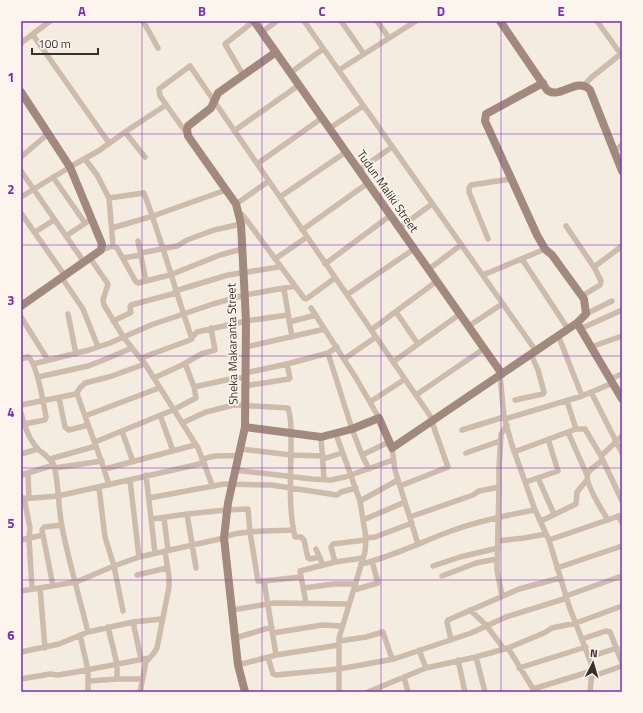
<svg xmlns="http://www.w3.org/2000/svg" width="643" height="713" viewBox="0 0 643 713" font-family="'Titillium Web',sans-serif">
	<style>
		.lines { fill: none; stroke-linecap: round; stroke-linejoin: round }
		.street { stroke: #cdbbac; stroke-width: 5.5 }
		.secondary { stroke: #a18a7d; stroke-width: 8 }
		.grid { fill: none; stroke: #7b2cbf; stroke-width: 1; stroke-opacity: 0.55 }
		.labels { text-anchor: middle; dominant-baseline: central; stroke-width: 3.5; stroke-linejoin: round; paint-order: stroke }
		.street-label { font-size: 12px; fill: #3b302b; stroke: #fbf5ee }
		.neatline { fill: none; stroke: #7b2cbf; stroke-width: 1.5 }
		.grid-label { font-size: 13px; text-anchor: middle; font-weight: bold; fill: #7b2cbf }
	</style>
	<rect width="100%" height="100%" fill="#f4ebe1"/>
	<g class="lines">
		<!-- street -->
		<path class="street" d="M143,21l15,27
			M304,21l232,330
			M341,21l23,33
			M377,21l12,17
			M597,21l25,35
			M262,32l15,-11
			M33,35l76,108
			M21,43l29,-22
			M339,70l77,-49
			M290,73l33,-24
			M243,75l-18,-31 29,-23
			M584,85l8,-8 30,-24
			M330,128l33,-22
			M234,131l65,-46
			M125,132l20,25
			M187,134l-27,-38 -1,-7 31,-23 243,354v5l15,42 -48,19
			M614,151l8,-6
			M21,157l28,-24
			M85,159l12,16 12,23 4,48
			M257,164l65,-46
			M359,170l33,-23
			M21,171l63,91
			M53,177l32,46
			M21,197l49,-30 30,-17 25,-18 41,-27
			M280,197l66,-45
			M109,198l35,-5c18,48 31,97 48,146
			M236,204l33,-23
			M239,212l6,6 59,80 2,1 3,-2 26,-19
			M21,213l44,63
			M566,226l28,41 7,14 -1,4 -18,11
			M112,228l41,-12 73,-26
			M399,228l33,-24
			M302,230l66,-47
			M35,232l19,-12
			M66,236l21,-14
			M488,239l-19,-47v-4l2,-3 40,-6
			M138,241l8,40
			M101,250l12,-4 4,2 19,34 2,1 32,-8 50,-20 22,-6
			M141,253l36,-7 10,-6 27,-10 27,-6
			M90,258l18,26 -5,16 1,5 20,33 21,26 53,84 6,15 8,22
			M123,258l18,-3
			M275,259l32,-22
			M522,259l46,70
			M325,264l66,-49
			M594,267l28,-21
			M429,269l32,-24
			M483,275l62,-26
			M62,278l21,31 15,38
			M284,289l8,48
			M175,291l53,-16 51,-8
			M348,294l66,-45
			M311,308l45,70 23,40
			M396,312l22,32
			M68,314l8,40
			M586,314l26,-13
			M21,317l27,43
			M113,321l17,-8 1,-1 -1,-5 1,-2 45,-12
			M289,322l27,-7
			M469,326l33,-22
			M580,329l42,-19
			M371,330l66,-49
			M558,335l24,61
			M246,347l79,-18
			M337,347l-9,6 24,76 10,26 27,-13
			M591,347l31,-11
			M141,358l49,-18 7,-8 49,-11 42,-6
			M21,359l7,-2c9,5 16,49 18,60l-1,3 -21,4
			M344,359l32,-22
			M393,362l67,-48
			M33,364l56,-14 21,-7 41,-18 62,-21 32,-9 50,-9
			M245,373l42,-9 41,-11
			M500,375l4,42 8,28 23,65 14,30 20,66 22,57 1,8 -2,21
			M38,377l50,-11 13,-5 31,-13
			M154,378l28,-13 19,-11 14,-4 -4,-22
			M610,379l12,-5
			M244,386l45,-7 1,-1 -3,-14
			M194,387l41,-9h10
			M591,392l31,61
			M77,393c10,31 23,61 32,92
			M416,395l69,-47
			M59,398l6,29 4,3 19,-5
			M515,400l28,-6 1,-2 -6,-22 -7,-16
			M567,401l9,28
			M370,402l35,-23
			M21,405l55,-11 4,-6 5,-5 24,-6 36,-13
			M21,413c4,14 8,27 18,37 6,5 11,8 15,15 5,20 4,41 8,62 7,35 17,69 26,105
			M160,415l13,36
			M85,416l74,-28
			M505,419l77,-23 31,-13
			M182,423l24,-11 28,-7 54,3c4,11 3,25 3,37 0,30 -3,63 4,92h6l3,3 4,18 2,1 10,-2
			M462,430l42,-13
			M122,431l11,31
			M568,432l19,43
			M336,434l24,67
			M321,437l3,42
			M95,442l78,-32 23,-12 -2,-11 -9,-24
			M392,448l3,22 23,74
			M241,449l50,6 32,1
			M514,452l62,-23h9l16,27 21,45
			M466,453l34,-12
			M21,454l17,-5
			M362,455l7,14
			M601,456l21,-20
			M50,459l46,-13
			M323,459l19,-6
			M202,460c11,-6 25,-4 37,-4
			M603,460c-5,4 -12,8 -15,13 -5,8 15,39 20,47
			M55,468l47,-7
			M105,469l90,-24
			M235,470l77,9 19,1 14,-3 48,-17
			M28,473l1,25
			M21,475l33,-10
			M146,475l9,78
			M538,478l16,36
			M130,480l9,77
			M526,482l32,-11 -10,-32
			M99,488l6,49 9,29 25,-9 85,-19c11,-8 55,-7 69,-8
			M24,498l6,30 -1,10 3,51
			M149,498l75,-14 47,1 66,10 4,-3 15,-4
			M21,499l37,-3 146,-33
			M187,514l39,-4 22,-1 2,23 8,49h6
			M618,516l4,7
			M410,517l63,-22 6,-4 20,-4
			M164,518l4,32
			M152,519l35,-5 9,54
			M363,520l42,-18
			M541,521l35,-17 1,-12 10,-12
			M366,538l9,-1 37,-14
			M21,540l22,-5
			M549,540l73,-25
			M498,541l26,-3 22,-4
			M316,549l7,16
			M335,562l-4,-15 2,-3 32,-4
			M361,564c31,-7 60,-22 90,-33 27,-10 56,-16 84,-21
			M433,566l27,-9 38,-9
			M557,568l65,-22
			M137,575l30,-7
			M442,576l34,-13 21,-4
			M53,586l-11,-56 2,-3 18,-2
			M40,588l5,60
			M304,588l30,-4h22
			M354,590l24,-7 -6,-22
			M21,591l55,-9 38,-16 9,45
			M502,596l-5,-26 2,-83v-19l2,-34 6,-9
			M566,596l53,-19
			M306,603l-6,-32 35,-9 28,-4
			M232,610l42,-7 75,1
			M470,610l16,15 18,24
			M133,622l8,37
			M108,627l9,37v15
			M273,633l49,-8 20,1
			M80,635l8,35v22
			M235,638l37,-11
			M582,639l24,-8 4,1 12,31
			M451,640l-4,-18 1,-2 71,-31 41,-11
			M339,641l27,-4 17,-5 8,24 3,3
			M508,648l27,44
			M419,650l7,18
			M21,652l38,-8 29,-12 45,-10 29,-3
			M276,655l-12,-74 37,-4
			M268,657l5,17 3,1 63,-6 55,-10 77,-26 35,-16 61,-19
			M476,657l9,35
			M589,657l28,-9
			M458,660l7,32
			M238,665l38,-10 63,-10
			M519,668l67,-21
			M404,677l4,15
			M591,677l31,-11
			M21,679l29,-5 8,1 18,-3 73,-14
			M89,681l28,-2h25
			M533,689l59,-18
			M140,692l6,-30 8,-9 3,-5 12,-61v-10l-4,-26
			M339,692v-54l26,-86 1,-14 -6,-37 38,-21
			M368,692l58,-24 50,-11 32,-9 36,-15 8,-5 24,-5 46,-17"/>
		<!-- secondary -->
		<path class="secondary" d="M254,21l248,353
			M500,21l47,69c13,10 30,-14 43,0l32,81
			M21,92l49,75 32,77 -1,6 -80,56
			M577,323l45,76
			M245,427l76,10 31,-8 27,-11 13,30 185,-125 9,-9 -2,-15 -32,-44 -7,-6 -8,-14 -52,-114 1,-7 57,-31
			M245,692l-7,-27 -14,-127 4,-35 17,-76 1,-106 -5,-97 -5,-20 -48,-68 -1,-7 1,-3 23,-18 7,-15 58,-41"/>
	</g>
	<!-- grid -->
	<path class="grid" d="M142,21v671M262,21v671M381,21v671M501,21v671M21,134h601M21,245h601M21,356h601M21,468h601M21,580h601"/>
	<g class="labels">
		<!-- street labels -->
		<g class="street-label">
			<text transform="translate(388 191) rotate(55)">Tudun Maliki Street</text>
			<text transform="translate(232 344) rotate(-91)">Sheka Makaranta Street</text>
		</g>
	</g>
	<!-- border -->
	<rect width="643" height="713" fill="none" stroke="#fbf5ee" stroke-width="44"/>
	<!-- north arrow -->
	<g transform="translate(593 663) rotate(5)" stroke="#fbf5ee" stroke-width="3" paint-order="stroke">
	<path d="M0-3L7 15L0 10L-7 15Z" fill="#3b302b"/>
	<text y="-6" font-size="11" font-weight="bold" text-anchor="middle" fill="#3b302b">N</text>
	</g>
	<!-- scale -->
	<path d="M32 48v6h66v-6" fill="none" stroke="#3b302b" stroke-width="2"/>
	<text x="38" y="48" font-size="12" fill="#3b302b" stroke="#fbf5ee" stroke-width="3" paint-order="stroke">100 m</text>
	<rect x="22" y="22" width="599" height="669" class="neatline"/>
	<g class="grid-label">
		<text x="82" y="16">A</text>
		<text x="202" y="16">B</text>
		<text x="322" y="16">C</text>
		<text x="441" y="16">D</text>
		<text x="561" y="16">E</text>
		<text x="11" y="82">1</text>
		<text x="11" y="194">2</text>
		<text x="11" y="305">3</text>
		<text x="11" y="417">4</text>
		<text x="11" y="528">5</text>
		<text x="11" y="640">6</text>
	</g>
</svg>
